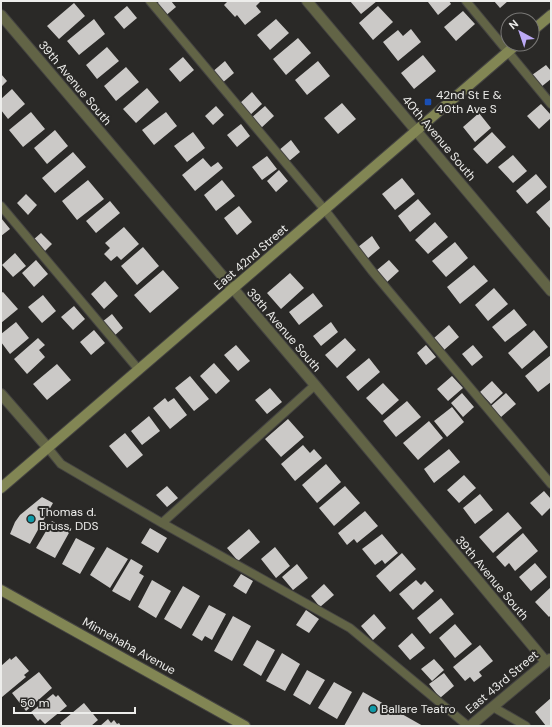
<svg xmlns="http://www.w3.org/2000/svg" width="552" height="727" viewBox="0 0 552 727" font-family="'DM Sans',sans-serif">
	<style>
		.building { fill: #cbc9c7 }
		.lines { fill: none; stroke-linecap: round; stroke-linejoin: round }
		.lane-casing { stroke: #454442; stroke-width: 10 }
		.street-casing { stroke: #454442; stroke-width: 12 }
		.secondary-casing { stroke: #454442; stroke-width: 12 }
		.lane { stroke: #626446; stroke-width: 8 }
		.street { stroke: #626446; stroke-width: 10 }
		.secondary { stroke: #828654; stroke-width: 10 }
		.transit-dot { fill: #1a4fb4; stroke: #2a2927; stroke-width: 1.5 }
		.culture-dot { fill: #0f9aa8; stroke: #2a2927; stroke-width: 1.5 }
		.labels { text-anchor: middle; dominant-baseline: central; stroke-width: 4; stroke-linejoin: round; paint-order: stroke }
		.street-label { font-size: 12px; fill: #ededeb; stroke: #2a2927 }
		.poi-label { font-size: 12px; fill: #ededeb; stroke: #2a2927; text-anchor: start }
	</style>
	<rect width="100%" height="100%" fill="#2a2927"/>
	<!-- building -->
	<path class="building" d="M160,1h11l5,6 -12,10 -9,-12z
		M228,1h31l1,1 -4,4 5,6 -16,13 -8,-10 -2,2 -11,-12z
		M350,1h27l-16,13z
		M429,1h20l2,3 -13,11 -10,-13z
		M494,1h14l-8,7z
		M74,3l11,13 -26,23 -12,-13z
		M127,6l10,12 -13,11 -10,-12z
		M378,6l15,16 -20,18 -14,-17z
		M463,11l12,13 -19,17 -12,-14z
		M94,19l11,15 -26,21 -12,-14z
		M276,19l13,14 -19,17 -13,-15z
		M411,29l10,13 -23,19 -15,-19 15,-12 5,6z
		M298,38l13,15 -25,22 -13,-16z
		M107,47l12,14 -22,18 -11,-14z
		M423,55l13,16 -22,18 -13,-16z
		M183,57l11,13 -14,12 -11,-13z
		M225,61l9,12 -13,11 -10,-11z
		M318,61l12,15 -23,19 -12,-15z
		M546,65l5,6v8l-10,8 -9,-12z
		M126,67l13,15 -23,19 -12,-15z
		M1,74l6,7 -6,6z
		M147,88l12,14 -23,21 -13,-14z
		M12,89l13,15 -17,15 -7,-9v-11z
		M252,92l10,12 -14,13 -10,-12z
		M342,103l14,16 -18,15 -14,-16z
		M541,104l10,11v3l-12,11 -12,-13z
		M216,106l8,9 -11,10 -8,-9z
		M265,106l9,10 -14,13 -10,-10z
		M31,112l14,17 -22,18 -14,-17z
		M166,112l11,14 -23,19 -12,-15z
		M479,113l12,15 -16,14 -12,-15z
		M241,124l9,12 -13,11 -10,-12z
		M55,130l13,16 -21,18 -13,-16z
		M193,132l12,16 -18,14 -13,-16z
		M492,132l14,15 -19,17 -14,-15z
		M291,140l9,12 -12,10 -10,-11z
		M73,152l13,15 -31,26 -13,-15z
		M513,155l14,16 -14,12 -15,-16z
		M267,156l10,13 -15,11 -10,-13z
		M203,158l8,9 7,-5 5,6 -28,23 -13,-16z
		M279,170l9,11 -12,11 -9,-11z
		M536,174l11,13 -20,17 -11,-13z
		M402,178l13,16 -20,16 -13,-16z
		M88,180l16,19 -27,21 -15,-19z
		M222,180l13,16 -19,15 -12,-16z
		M26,194l11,11 -9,10 -11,-12z
		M418,199l13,15 -21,18 -12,-16z
		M551,199v28l-1,1 -14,-16z
		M110,201l10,12 -24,20 -10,-12z
		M239,206l13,16 -15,13 -13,-17z
		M1,218l9,11 -9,7z
		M435,222l13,15 -20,17 -13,-14z
		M124,227l15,17 -18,16 -4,-4 -6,5 -7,-7 6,-6 -5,-5z
		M41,233l11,11 -8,8 -11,-12z
		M372,236l8,12 -13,11 -9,-12z
		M455,242l13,16 -22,19 -14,-16z
		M143,247l16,19 -22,19 -16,-19z
		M15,253l11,13 -13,11 -11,-12z
		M36,260l12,14 -14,13 -12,-14z
		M389,260l10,11 -12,11 -10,-12z
		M474,265l14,16 -28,23 -13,-17z
		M163,270l16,18 -29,25 -16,-18z
		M290,273l14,15 -23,21 -14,-16z
		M105,281l13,15 -14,13 -13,-15z
		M494,288l14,16 -20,17 -13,-16z
		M3,292l15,17 -17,14v-30z
		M313,293l10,13 -24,19 -10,-13z
		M43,295l13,16 -14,12 -14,-16z
		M74,306l11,13 -12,11 -12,-13z
		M514,309l13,16 -22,17 -13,-15z
		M112,314l11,14 -9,8 -12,-14z
		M16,322l13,16 -19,16 -9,-12v-8z
		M331,322l7,10 -17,14 -8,-10z
		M449,325l10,12 -15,13 -10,-12z
		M94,330l11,13 -14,12 -11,-13z
		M534,330l14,17 -26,22 -14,-16z
		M38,338l7,7 -6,5 6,7 -18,17 -13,-15z
		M345,338l11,12 -19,18 -12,-13z
		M236,345l14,16 -12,10 -14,-16z
		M426,345l10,12 -10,8 -9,-12z
		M473,345l10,12 -11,9 -10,-12z
		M551,355v27l-13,10 -13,-16z
		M369,358l11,14 -22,19 -12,-14z
		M214,363l16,18 -14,13 -16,-18z
		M57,364l14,16 -24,20 -14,-16z
		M190,376l19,23 -15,12 -19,-23z
		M452,376l11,12 -15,13 -11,-12z
		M492,381l11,12 -12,11 -11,-12z
		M383,383l16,17 -17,15 -16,-17z
		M270,388l12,14 -15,12 -12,-14z
		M462,393l12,14 -11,10 -12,-14z
		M506,393l10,11 -15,13 -10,-11z
		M165,398l3,4 6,-4 13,17 -17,14 -17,-21z
		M407,401l14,16 -25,20 -13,-16z
		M452,407l12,15 -17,15 -13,-16z
		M149,416l11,15 -18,14 -11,-14z
		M288,419l16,18 -23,20 -16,-18z
		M429,421l14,17 -25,22 -15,-17z
		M125,433l18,22 -16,13 -18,-22z
		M303,445l7,8 4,-4 8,9 -27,23 -14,-17z
		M449,449l11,13 -26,21 -10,-14z
		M326,464l15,18 -24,21 -15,-18z
		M464,475l12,13 -17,15 -12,-13z
		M167,486l11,12 -11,9 -11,-12z
		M345,486l15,17 -26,23 -15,-18z
		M544,491l7,8v8l-9,9 -12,-13z
		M480,494l13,16 -18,14 -12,-16z
		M42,497l11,6 -23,41 -20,-10 5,-12 5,-7z
		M365,511l13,15 -21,17 -3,-4 -7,6 -9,-12z
		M508,512l14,16 -29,25 -14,-16z
		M52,521l18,10 -15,27 -19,-10z
		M150,528l17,10 -9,15 -17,-10z
		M249,529l11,13 -22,19 -11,-13z
		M523,533l15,18 -23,20 -6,-8 -4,4 -9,-10z
		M382,534l16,19 -13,11 -3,-4 -7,5 -13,-16z
		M76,538l19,10 -15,26 -18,-10z
		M107,547l21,12 -18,29 -20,-13z
		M275,547l15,19 -14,12 -15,-19z
		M402,553l14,16 -26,23 -14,-16z
		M131,559l12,7 -4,7 5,3 -14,25 -18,-10z
		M535,563l12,14 -16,14 -12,-14z
		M297,564l11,14 -15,12 -11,-13z
		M241,574l12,7 -7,13 -13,-8z
		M152,580l19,11 -15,27 -18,-11z
		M416,580l5,5 4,-4 9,10 -21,19 -14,-16z
		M324,584l10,11 -14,12 -9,-11z
		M183,586l17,10 -19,33 -17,-10z
		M551,587v28l-2,2 -14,-15z
		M441,598l13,16 -24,20 -13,-16z
		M209,605l17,9 -14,26 -7,-4 -3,5 -10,-6z
		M306,610l13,9 -10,14 -13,-8z
		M374,614l12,14 -13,12 -12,-14z
		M233,616l18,10 -19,35 -18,-10z
		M455,624l17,20 -17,14 -16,-20z
		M412,633l13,15 -15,12 -12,-14z
		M257,640l18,10 -14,26 -18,-11z
		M480,645l13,16 -14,11 3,4 -8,6 -4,-5 -5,4 -12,-14z
		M282,653l18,11 -15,27 -19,-10z
		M16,656l13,15 -5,4 2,2 -24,20 -1,-1v-30l9,-8 1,2z
		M434,659l10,11 -12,11 -11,-12z
		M307,670l18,10 -15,25 -17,-10z
		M39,672l13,16 -26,23 -14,-18z
		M444,673l10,13 -14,12 -11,-14z
		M334,682l18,10 -15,27 -19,-11z
		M363,692l60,34h-79z
		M53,694l3,3 2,-2 9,11 -22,18 -5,-5 -2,2 -7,-9z
		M551,698v28h-5l-11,-14z
		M84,703l14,17 -7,6h-29l-2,-3z
		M108,719l3,4 3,-3 3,4 2,-1 2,3h-21z"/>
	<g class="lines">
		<!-- lane casing -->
		<g class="lane-casing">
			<path id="lane" d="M150,1l175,209 47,61 179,213
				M466,1l85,103
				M1,206l138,164
				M48,448l13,16 101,59 188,105 118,98
				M162,523l153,-138
				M493,707l33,19"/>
		</g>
		<!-- street casing -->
		<g class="street-casing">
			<path id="street" d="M307,1l244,290
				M1,15l314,370 231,277
				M1,394l47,54
				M470,726l80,-67"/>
		</g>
		<!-- secondary casing -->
		<g class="secondary-casing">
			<path id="secondary" d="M532,31l19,-16
				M1,488l516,-444
				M1,590l244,136"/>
		</g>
		<!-- lane -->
		<use href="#lane" class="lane"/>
		<!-- street -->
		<use href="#street" class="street"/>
		<!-- secondary -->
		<use href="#secondary" class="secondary"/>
	</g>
	<!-- markers -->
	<rect class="transit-dot" x="424" y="98" width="8" height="8" rx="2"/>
	<g class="culture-dot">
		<circle cx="31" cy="519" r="4"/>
		<circle cx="373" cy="709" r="4"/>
	</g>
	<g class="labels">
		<!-- street labels -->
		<g class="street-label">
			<text transform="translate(75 83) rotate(50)">39th Avenue South</text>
			<text transform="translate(439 138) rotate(50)">40th Avenue South</text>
			<text transform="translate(251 257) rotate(-41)">East 42nd Street</text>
			<text transform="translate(284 330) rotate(49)">39th Avenue South</text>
			<text transform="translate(492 578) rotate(50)">39th Avenue South</text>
			<text transform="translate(129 646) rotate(29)">Minnehaha Avenue</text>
			<text transform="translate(502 682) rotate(-40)">East 43rd Street</text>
		</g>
		<!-- poi labels -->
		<g class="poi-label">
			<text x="436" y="95">42nd St E &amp;<tspan x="436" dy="14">40th Ave S</tspan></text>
			<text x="39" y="512">Thomas d.<tspan x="39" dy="14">Bruss, DDS</tspan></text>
			<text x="381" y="709">Ballare Teatro</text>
		</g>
	</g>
	<!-- border -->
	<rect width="552" height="727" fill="none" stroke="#ededeb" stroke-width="4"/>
	<!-- north arrow -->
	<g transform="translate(520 32) rotate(320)"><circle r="19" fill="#2a2927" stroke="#787775"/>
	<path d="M0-3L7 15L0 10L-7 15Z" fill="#bcaaf5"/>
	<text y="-6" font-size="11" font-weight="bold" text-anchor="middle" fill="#ededeb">N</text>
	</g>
	<!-- scale -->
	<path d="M14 707v6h121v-6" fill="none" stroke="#ededeb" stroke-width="2"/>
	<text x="20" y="707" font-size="12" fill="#ededeb" stroke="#2a2927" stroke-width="3" paint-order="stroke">50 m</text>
</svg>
